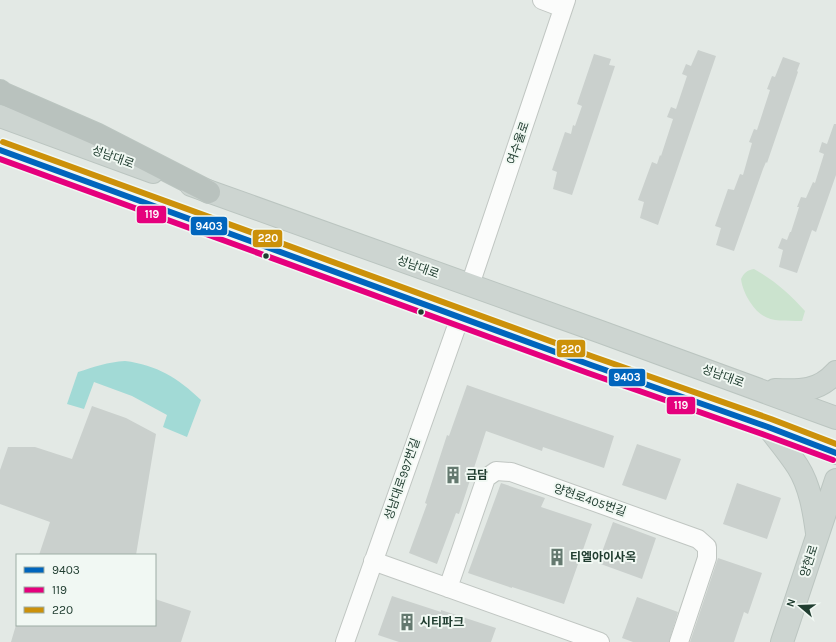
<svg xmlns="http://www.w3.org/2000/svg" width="836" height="642" viewBox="0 0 836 642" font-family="Karla,'Noto Sans KR',sans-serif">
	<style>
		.green { fill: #cbe3ce }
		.water { fill: #a2dad6 }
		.building { fill: #cad0cd }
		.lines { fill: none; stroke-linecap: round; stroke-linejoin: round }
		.minor-casing { stroke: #c0c6c2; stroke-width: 20 }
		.major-casing { stroke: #bbc5c0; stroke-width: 24 }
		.highway-casing { stroke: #bbc5c0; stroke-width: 24 }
		.minor { stroke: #fbfcfb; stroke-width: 18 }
		.major { stroke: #cdd5d1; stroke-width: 22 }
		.highway { stroke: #b9c2be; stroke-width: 22 }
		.bus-1-casing { stroke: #f1f8f3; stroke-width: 9 }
		.bus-2-casing { stroke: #f1f8f3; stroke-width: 9 }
		.bus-3-casing { stroke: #f1f8f3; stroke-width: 9 }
		.bus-1 { stroke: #0065bd; stroke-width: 6 }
		.bus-2 { stroke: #e5007d; stroke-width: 6 }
		.bus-3 { stroke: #cc910a; stroke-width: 6 }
		.bus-dot { fill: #203d30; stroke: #f1f8f3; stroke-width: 1.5 }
		.labels { text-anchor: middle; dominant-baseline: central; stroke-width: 4; stroke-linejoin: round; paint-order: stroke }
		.street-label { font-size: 12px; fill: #203d30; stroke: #f1f8f3 }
		.poi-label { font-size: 12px; font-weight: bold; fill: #203d30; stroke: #f1f8f3; text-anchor: start }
		.line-badge { stroke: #f1f8f3; stroke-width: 1.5 }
		.badge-label { font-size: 11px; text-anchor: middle; font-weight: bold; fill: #fff }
	</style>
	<rect width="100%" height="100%" fill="#e3e9e5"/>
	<!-- green -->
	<path class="green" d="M754,269c20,11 36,25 51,42l-3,10c-23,-1 -38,3 -52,-19 -4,-6 -8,-15 -9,-23 3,-6 6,-9 13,-10z"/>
	<!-- water -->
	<path class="water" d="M125,361c32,4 53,17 76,39l-14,37 -24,-10 4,-12 -35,-19 -38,-14 -10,27 -17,-5 11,-32c16,-5 30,-10 47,-11z"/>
	<!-- building -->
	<path class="building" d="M698,50l18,6 -58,169 -18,-7 4,-16 -6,-2 14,-38 5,2 3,-9 1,1 12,-37 -6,-2 4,-10 5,2 11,-33 -5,-2 4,-10 5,2z
		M594,54l17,5 -2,6 6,1 -43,129 -19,-6 4,-17 -5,-2 13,-38 6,2 2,-9 2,1 7,-20 -5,-2z
		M783,57l17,6 -3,8 1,1 -31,91 -1,-1 -3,7 -29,82 -18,-6 5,-17 -6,-2 13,-37 6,1 6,-16 3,1 9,-32 -3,-1 5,-13 3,1 13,-40 -3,-1 5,-13 3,1z
		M834,124h2v51l-20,57 -4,-2 -15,43 -18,-6 4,-17 -5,-2 4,-10 5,2 3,-8h1l8,-25h-2l4,-10 5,1 7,-16 2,1 9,-29 -5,-2 3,-10 5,2z
		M467,385l147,51 -10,32 -61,-21 -1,4 -56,-20 -27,83 -3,-1 -19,51 -28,-11 18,-49 -2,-1 22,-68 2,1z
		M92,406l34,12 30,16 -20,121h-97l11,-33 -50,-18v-34l8,-23h27l37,12z
		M637,444l44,15 -15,41 -44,-15z
		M501,483l44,15 -4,9 51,17 -28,80 -52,-17v1l-44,-15z
		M737,483l44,15 -14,41 -44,-15z
		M613,522l43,16 -14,41 -44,-16z
		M718,558l44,15 -14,41 -4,-2 -10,30h-44z
		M392,596l49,16v-2l55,18 -5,14h-92l-21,-7z
		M637,597l41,15 -9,30h-36l-11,-4z
		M155,599l36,12 -10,31h-170l5,-17h139z"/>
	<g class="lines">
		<!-- minor casing -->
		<g class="minor-casing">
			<path id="minor" d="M542,0l21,8
				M470,285l96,-285
				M373,561l227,81
				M448,588l38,-110 10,-7 15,1 187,67 9,8v11l-28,84
				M345,642l115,-325"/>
		</g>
		<!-- major casing -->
		<g class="major-casing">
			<path id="major" d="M0,116l153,56
				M0,150l591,215 177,62 68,26
				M191,185l410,147 235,86
				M775,390c25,1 43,2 61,-18
				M768,427c10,13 21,26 30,40 12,19 16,44 19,66
				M782,642l54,-162"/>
		</g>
		<!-- highway casing -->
		<g class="highway-casing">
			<path id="highway" d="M0,91l4,3 92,40 113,58"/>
		</g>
		<!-- minor -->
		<use href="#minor" class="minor"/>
		<!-- major -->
		<use href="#major" class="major"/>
		<!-- highway -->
		<use href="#highway" class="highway"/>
		<!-- bus-1 casing -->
		<g class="bus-1-casing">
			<path id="bus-1" d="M0,150l591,215 177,62 68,26"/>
		</g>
		<!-- bus-2 casing -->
		<g class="bus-2-casing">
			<path id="bus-2" d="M0,159l588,214 177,62 68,25"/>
		</g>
		<!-- bus-3 casing -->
		<g class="bus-3-casing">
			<path id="bus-3" d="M3,142l591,215 177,62 65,25"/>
		</g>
		<!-- bus-1 -->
		<use href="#bus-1" class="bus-1"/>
		<!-- bus-2 -->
		<use href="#bus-2" class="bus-2"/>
		<!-- bus-3 -->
		<use href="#bus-3" class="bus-3"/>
	</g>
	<!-- icons -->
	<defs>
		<g id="building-bare" transform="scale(1.38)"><path d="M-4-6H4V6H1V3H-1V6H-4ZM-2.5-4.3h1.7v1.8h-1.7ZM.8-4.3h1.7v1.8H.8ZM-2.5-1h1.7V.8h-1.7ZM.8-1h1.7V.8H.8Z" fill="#64796f" stroke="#f1f8f3" stroke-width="2.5" paint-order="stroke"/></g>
	</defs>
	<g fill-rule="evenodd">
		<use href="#building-bare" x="453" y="475"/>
		<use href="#building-bare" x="557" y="557"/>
		<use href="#building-bare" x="407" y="622"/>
	</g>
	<!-- markers -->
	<g class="bus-dot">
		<circle cx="266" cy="256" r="3.5"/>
		<circle cx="421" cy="312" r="3.5"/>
	</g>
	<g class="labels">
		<!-- street labels -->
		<g class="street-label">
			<text transform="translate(518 143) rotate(-71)">여수울로</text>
			<text transform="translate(113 157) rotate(20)">성남대로</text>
			<text transform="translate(418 267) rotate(20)">성남대로</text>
			<text transform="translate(723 376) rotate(20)">성남대로</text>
			<text transform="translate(402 479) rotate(-71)">성남대로997번길</text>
			<text transform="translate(590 500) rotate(19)">양현로405번길</text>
			<text transform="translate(809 561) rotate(-72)">양현로</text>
		</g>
		<!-- poi labels -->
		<g class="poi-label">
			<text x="466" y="475">금담</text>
			<text x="570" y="557">티엘아이사옥</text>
			<text x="420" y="622">시티파크</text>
		</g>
	</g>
	<g class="line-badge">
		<rect x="136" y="205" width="31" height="19" rx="4" fill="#e5007d"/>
		<rect x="190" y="216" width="38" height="20" rx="4" fill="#0065bd"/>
		<rect x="252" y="229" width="31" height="19" rx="4" fill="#cc910a"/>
		<rect x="556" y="339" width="30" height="19" rx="4" fill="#cc910a"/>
		<rect x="608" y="368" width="38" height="19" rx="4" fill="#0065bd"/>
		<rect x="666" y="396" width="30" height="19" rx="4" fill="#e5007d"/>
	</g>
	<g class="badge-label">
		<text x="152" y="218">119</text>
		<text x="209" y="230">9403</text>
		<text x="268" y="242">220</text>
		<text x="571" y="353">220</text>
		<text x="627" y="381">9403</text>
		<text x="681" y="409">119</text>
	</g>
	<!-- legend -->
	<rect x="16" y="554" width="140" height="72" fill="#f1f8f3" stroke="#9dada5"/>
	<rect x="24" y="567" width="20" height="6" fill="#0065bd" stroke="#9dada5"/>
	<text x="52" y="574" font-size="12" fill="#203d30">9403</text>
	<rect x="24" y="587" width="20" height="6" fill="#e5007d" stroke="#9dada5"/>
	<text x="52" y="594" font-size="12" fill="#203d30">119</text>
	<rect x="24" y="607" width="20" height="6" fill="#cc910a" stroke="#9dada5"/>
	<text x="52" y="614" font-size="12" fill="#203d30">220</text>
	<!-- north arrow -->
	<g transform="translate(800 606) rotate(289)" stroke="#f1f8f3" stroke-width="3" paint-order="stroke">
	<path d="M0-3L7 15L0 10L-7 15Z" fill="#203d30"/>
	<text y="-6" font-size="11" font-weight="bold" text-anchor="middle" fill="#203d30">N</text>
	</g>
</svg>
